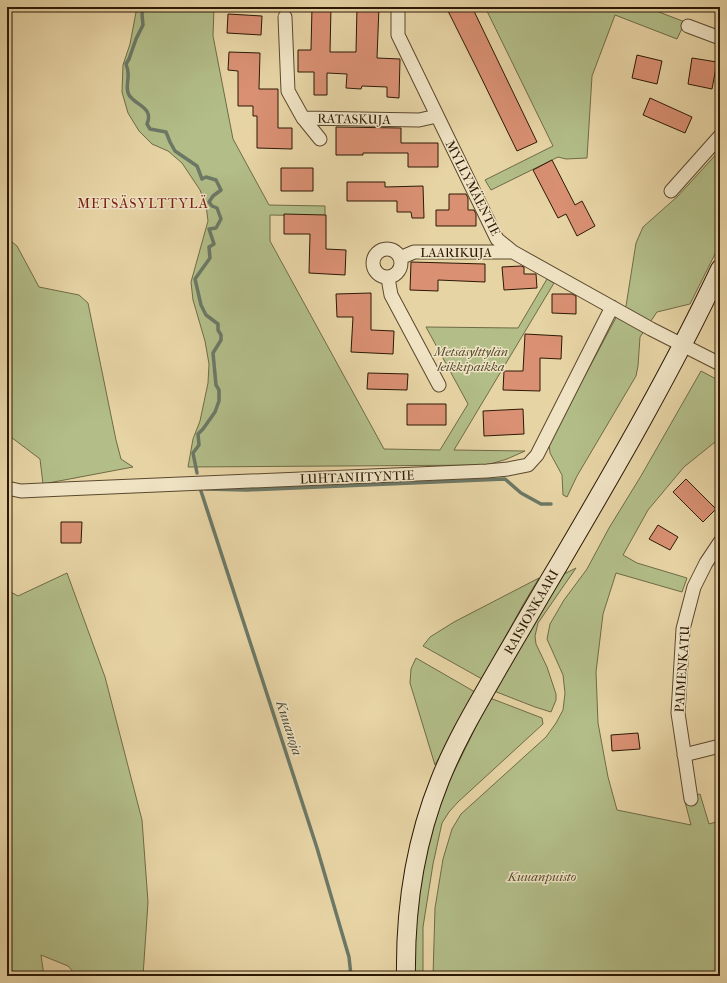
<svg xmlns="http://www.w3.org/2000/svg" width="727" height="983" viewBox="0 0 727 983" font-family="'IM FELL French Canon',serif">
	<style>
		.green { fill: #b2bd88; stroke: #6f6b46 }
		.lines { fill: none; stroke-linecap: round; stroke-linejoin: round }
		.stream { stroke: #6c7866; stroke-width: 3.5 }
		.building { fill: #d99073; stroke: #2c1905 }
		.minor-casing { stroke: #5b482d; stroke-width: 15 }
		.secondary-casing { stroke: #2c1905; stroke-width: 20 }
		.minor { stroke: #efe3c4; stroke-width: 13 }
		.secondary { stroke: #efe3c4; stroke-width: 18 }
		.labels { text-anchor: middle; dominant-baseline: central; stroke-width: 3; stroke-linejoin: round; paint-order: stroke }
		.street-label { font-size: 13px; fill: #2c1905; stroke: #efe3c4 }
		.park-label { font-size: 13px; font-style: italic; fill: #544a2c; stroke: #efe3c4 }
		.neighbourhood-label { font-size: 14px; letter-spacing: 1px; fill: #7a1f14; stroke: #efe3c4 }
		.water-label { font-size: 14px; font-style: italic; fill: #4c4935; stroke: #efe3c4 }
	</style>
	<rect width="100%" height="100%" fill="#e7d4a5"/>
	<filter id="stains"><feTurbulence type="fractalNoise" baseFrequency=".005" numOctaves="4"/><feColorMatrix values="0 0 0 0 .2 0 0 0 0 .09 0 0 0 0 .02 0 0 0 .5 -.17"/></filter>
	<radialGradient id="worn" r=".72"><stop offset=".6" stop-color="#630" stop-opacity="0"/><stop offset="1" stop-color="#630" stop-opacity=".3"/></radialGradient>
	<!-- green -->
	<path class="green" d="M137,7h77l-1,29 20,103 36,66 56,1v10l-55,-1v26l114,208 56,1 28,-46 -42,-77 92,1 29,-49 7,4 -100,167 71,1 -18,8 -20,6 -299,2 5,-28 7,-18 8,-38 1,-19 -4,-23 -12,-41 -2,-18 17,-61 -2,-16 -6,-15 -18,-27 -14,-12 -16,-7 -13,-13 -11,-18 -6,-21 1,-27 7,-21z
		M485,7h161l39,15 -8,17 -62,-24 -23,61 -5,82 -21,1 -8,-2 -67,33 -6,-10 68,-34z
		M720,150v94l-30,60 -33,8 -17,25 -2,29 -2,10 -59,100 -10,21 -4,-2 -1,-20 -12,-22 -1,-10 70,-131 7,-6 10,-63 7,-16 35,-31z
		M7,238l10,8 22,41 40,8 9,8 28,137 5,19 12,8 -90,17 -3,-25 -33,-25z
		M701,371l19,10v57l-36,29 -36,43 -25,45 14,8 50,15 -5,14 -66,-19 -13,41 -7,58 2,51 10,54 9,33 74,15 -7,-27 16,-4 9,30 11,-3v155h-287l2,-68 8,-49 9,-30 9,-15 85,-77 10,-14 7,-13 2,-17 -2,-18 -16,-36 3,-15 14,-24 23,-31 22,-41 32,-52z
		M576,568l-38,55 -3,13 1,8 11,23 9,27v6l-5,12 -16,-5 -41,-16 66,-112 4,-5z
		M67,573l38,104 37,143 6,82 -5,74h-66l-9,-10 -27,-11 3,21h-37v-386l11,6z
		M539,578l-15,25 -42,76 -59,-33 7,-9 24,-15z
		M416,658l59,34 -40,73 -25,-82 1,-14z
		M490,698l52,20 1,6 -85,78 -9,10 -7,11 -9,41 -10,63v49h-9v-44l9,-69 17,-63z"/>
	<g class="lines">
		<!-- stream -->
		<path class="stream" d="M143,7l-1,7 1,11 -7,14 -7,20 -3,5c1,3 2,6 2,9 1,7 -3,16 1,22 7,11 25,12 18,29l3,5 16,3 4,10 5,9 22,15 5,13 4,-2 10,3 5,10 -8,6 -4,6 3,4 5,2 4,11 -5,9 -7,1 5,15 -5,3 1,11 -15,21 6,26 5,10 12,9v6l3,5v5l-8,13 3,32 3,5v11l-4,11 -12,17 -5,5 1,11 -6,8 4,20
			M200,488l117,360 32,109 2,19
			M205,489l42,1 258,-11 16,14 20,11h10"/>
	</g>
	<!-- building -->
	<path class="building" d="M312,7h19l-1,45h26l1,-45h22l-2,51 23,1 -1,39 -12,-1v-10l-25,-1 -1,3 -15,-1 1,-14 -20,-1v22h-13v-23h-16v-22h13z
		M446,7h26l65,135 -20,9 -41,-84z
		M228,14l34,2 -1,19 -34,-2z
		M229,52l31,1 -1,36h19v39h14v21l-35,-1v-32h-4v-10h-15v-35l-10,-1z
		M637,55l25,6 -5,23 -25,-6z
		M692,58l25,4 -5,27 -24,-5z
		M650,98l42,19 -7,16 -42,-18z
		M336,127l65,1v15h37v24h-30v-14h-45v2h-27z
		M552,160l23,45 7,-4 13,25 -18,10 -11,-22 -8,4 -25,-48z
		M281,168h32v23h-32z
		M347,182h38v5l38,-1 1,32h-12l-1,-6h-14v-11h-50z
		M449,194h17l2,4v12h6l2,4v12h-40v-16h13z
		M284,214l42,1v34l20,1 -1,25 -36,-2 1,-39h-26z
		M411,262l74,2v18l-47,-2v11l-28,-1z
		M521,266l3,1v7h12l1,14 -33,2 -2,-23z
		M371,293v37l23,1 -1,23 -42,-2 2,-35h-16l-1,-23z
		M552,294h20l4,2v18l-24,-1z
		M525,334l37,2 -1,23 -21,-1v33l-37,-1 1,-19h19z
		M368,373l40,1 -1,16 -40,-1z
		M407,404h39v21h-39z
		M523,409l1,25 -40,2 -1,-25z
		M686,479l30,30 -13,13 -30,-30z
		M61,522h21l-1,21h-20z
		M658,525l20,12 -8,13 -21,-11z
		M638,733l2,16 -28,2 -1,-16z"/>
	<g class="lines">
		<!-- minor casing -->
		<g class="minor-casing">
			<path id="minor" d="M398,7v28l99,204 16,13 138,77 69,35
				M285,17l3,74 15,27 116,2 18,-4
				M688,26l32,12
				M303,118l17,21
				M671,191l49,-55
				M373 263a14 14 0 1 1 28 0a14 14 0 1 1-28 0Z
				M400,258l14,-6h99
				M388,278l3,17 48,90
				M7,488l14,3 43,-2 423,-18 21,-2 20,-4 9,-10 75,-148
				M684,755l36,-9
				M691,799l-13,-86 5,-84 11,-42 12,-24 14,-21"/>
		</g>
		<!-- secondary casing -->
		<g class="secondary-casing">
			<path id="secondary" d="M406,976c-1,-67 9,-134 34,-196 15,-38 36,-73 56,-108 21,-36 41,-71 62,-106 57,-97 114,-195 162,-297"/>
		</g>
		<!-- minor -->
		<use href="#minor" class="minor"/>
		<!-- secondary -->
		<use href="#secondary" class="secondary"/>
	</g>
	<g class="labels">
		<!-- street labels -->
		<g class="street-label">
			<text transform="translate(354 119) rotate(1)">RATASKUJA</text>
			<text transform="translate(473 188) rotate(63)">MYLLYMÄENTIE</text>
			<text x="456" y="252">LAARIKUJA</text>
			<text transform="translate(357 477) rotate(-2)">LUHTANIITYNTIE</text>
			<text transform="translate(531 612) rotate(-60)">RAISIONKAARI</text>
			<text transform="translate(682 669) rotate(-86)">PAIMENKATU</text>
		</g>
		<!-- park labels -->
		<g class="park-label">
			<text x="471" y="351">Metsäsylttylän<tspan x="471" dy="15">leikkipaikka</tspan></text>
			<text x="542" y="876">Kuuanpuisto</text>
		</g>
		<!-- neighbourhood labels -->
		<g class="neighbourhood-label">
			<text x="143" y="203">METSÄSYLTTYLÄ</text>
		</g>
		<!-- water labels -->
		<g class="water-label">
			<text transform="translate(289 728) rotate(72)">Kuuanoja</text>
		</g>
	</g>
	<!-- margin -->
	<rect width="727" height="983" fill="none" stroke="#e7d4a5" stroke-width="24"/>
	<rect x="8" y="8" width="711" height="967" fill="none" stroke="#2c1905" stroke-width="2"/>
	<rect x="12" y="12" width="703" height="959" fill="none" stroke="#2c1905"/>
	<rect width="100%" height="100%" filter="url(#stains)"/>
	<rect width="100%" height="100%" fill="url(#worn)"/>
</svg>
